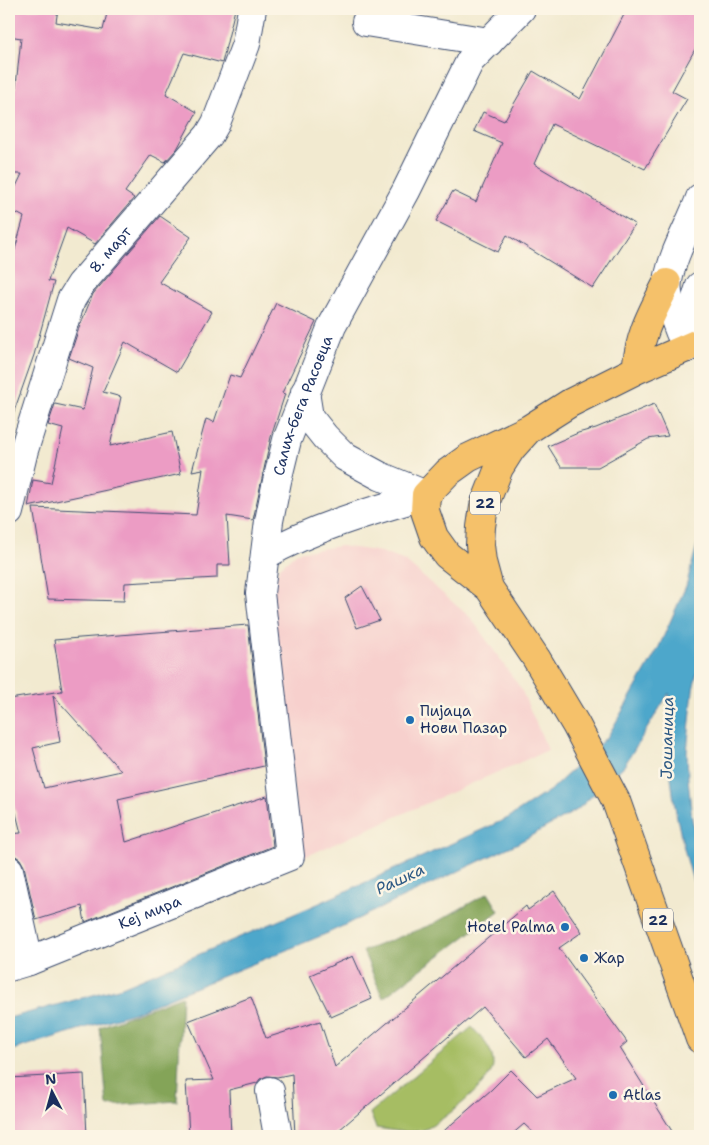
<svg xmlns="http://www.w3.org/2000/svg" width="709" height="1145" viewBox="0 0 709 1145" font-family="'Shantell Sans',sans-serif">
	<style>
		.built { fill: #f7d0cd }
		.green { fill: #a6bd63; stroke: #607660 }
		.forest { fill: #84a459; stroke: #506a5c }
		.water { fill: #4ea7cb; stroke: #346b94 }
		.building { fill: #ec9cc4; fill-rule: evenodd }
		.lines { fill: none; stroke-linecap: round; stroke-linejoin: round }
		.minor-casing { stroke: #3b4b6f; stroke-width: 30 }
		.major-casing { stroke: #3b4b6f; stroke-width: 30 }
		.minor { stroke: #fff; stroke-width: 28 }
		.major { stroke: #f5c16b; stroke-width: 28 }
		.poi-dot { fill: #1f6fb2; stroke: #fcf5e5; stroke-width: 2 }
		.labels { text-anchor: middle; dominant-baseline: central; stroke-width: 5; stroke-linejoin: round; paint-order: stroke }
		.shield { fill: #fcf5e5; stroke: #5e6a86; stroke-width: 1 }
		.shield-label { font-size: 14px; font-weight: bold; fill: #1b2f5e }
		.street-label { font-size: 15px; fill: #1b2f5e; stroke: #fcf5e5 }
		.poi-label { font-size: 15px; fill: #1b2f5e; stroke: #fcf5e5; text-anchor: start }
		.water-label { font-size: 16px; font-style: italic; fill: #2d5984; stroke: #fcf5e5 }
	</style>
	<rect width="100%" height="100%" fill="#fcf5e5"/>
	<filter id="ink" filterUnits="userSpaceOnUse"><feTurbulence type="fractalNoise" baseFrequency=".02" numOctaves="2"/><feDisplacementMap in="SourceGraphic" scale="10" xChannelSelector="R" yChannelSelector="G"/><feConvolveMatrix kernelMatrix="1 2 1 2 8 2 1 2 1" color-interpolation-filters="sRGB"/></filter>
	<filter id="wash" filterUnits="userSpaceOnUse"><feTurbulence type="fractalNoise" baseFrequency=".0096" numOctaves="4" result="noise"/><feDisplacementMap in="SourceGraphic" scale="20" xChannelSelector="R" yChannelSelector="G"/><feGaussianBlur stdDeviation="1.12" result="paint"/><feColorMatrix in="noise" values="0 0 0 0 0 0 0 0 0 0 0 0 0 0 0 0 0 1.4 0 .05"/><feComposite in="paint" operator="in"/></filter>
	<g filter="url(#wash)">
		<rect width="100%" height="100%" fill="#f2ead0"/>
		<!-- built -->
		<path class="built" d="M341,546l40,6 24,9 66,57 50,71 27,61 -246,108 -31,-262 8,-28 18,-16z"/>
		<!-- green -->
		<path class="green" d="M472,1027c10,12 22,22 21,39 -1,16 -52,56 -67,63 -15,6 -34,1 -50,-1l-6,-15z"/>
		<!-- forest -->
		<path class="forest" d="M488,893l11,18 -116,87 -20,-47 70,-27z
			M182,996l-5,105 -70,5 -7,-79z"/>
		<!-- water -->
		<path class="water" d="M700,534v125l-7,31 -6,62 1,26 4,41 8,34v51c-14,-45 -27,-91 -30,-139 -2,-24 1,-49 -1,-72l-45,73 -47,44 -59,33 -190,90 -195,80 -124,38v-33l113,-31 191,-81 195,-88 44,-29 56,-53 50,-87 28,-63z"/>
		<g id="blocks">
			<!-- building -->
			<path class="building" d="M9,9h49l-2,13 47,8 5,-21h127l-13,54 -38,-10 -18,41 31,18 -20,37 -12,13 -14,-7 -26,37 9,6 -39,46 -28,-16 -19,53 6,1 -20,73 -22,62h-3v-146l15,-54 -15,-8v-8l13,-27h-13v-79h6l6,-57 -12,-2z
				M627,9h73v31l-28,51 15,8 -42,70 -93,-45 -18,40 101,60 -42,64 -86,-53 -9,17 -62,-31 17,-30 23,11 26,-59 -28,-12 9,-19 21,9 29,-50 47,28z
				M160,216l31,21 -32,45 53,30 -35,60 -52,-30 -22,50 18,5 -11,49 62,-14 9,42 -153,33 5,-27 18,3 12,-54 -15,-4 7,-21 28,6 10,-42 -24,-10 10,-30 14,-34z
				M276,303l40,19 -34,71 3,1 -14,43 -18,83 -26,-4 3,49h-13v13l-92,5 -1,18 -76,-2 -15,-91 163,7 7,-46 -11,2 14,-52 8,3 16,-47 10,3z
				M654,404l14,32 -20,3 -50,28h-37l-13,-21 30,-13 18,-5z
				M362,586l18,34 -23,8 -12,-30z
				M248,625l16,141 -146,33 8,43 141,-46 6,50 -188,76 -3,-16 -46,14 -12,-54 -4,-7 -6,-4h-5v-21l12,-1 -12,-47v-87l53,-8 -8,-51zM53,695l68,76 -77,17 -11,-40 27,-6z
				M554,891l28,41 -23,16 68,94 -7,6 55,88h-138l-13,-12 -14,12h-72l53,-46 20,-20 26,26 39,-18 -28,-39 -22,18 -43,-50 -151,129h-37l-3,-62 -15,3 -10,-1 -7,3 -3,4 -28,7 2,46h-42l-3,-55 28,-1 -26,-59 63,-24 15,41 54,-17 15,46 191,-161 2,4z
				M353,956l19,43 -41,18 -21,-42z
				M84,1074l3,62h-78v-58z"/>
		</g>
	</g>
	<g filter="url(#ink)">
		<use href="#blocks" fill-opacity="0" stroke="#3b4b6f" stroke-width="1"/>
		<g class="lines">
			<!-- minor casing -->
			<g class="minor-casing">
				<g id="minor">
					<path d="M366,22l123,20"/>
					<path d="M687,348c-8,-16 -22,-49 -19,-67 5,-29 22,-55 32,-83"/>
					<path d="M687,348l2,-27 11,-35"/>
					<path d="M305,392l4,25 16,20 20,20 35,19 46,19"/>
					<path id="s1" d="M9,512l15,-62 47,-150 10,-16 128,-149 7,-12 30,-79 6,-35"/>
					<path d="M265,555c49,-28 106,-44 161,-60"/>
					<path d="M9,870l20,91"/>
					<path id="s2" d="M9,967l20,-6 261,-105 -30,-263 9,-72 8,-40 10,-41 45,-114 74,-135 64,-130 51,-52"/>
					<path d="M270,1091l8,45"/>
				</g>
			</g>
			<!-- major casing -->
			<g class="major-casing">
				<path id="major" d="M636,370c4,-37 15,-55 31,-87
					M529,429l-18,20 -12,19 -15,38 -3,21 -1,18 2,17 7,26 47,70 40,67 40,76 84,238
					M489,588l-42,-33 -13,-18 -9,-26 1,-16 21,-22 21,-15 61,-29 41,-26 66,-33 64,-28"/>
			</g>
			<!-- minor -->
			<use href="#minor" class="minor"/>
			<!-- major -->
			<use href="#major" class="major"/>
		</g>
	</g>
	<!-- markers -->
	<g class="poi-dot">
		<circle cx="410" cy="720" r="5"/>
		<circle cx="565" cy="927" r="5"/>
		<circle cx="584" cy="958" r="5"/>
		<circle cx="613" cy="1095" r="5"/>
	</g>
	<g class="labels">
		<!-- shield labels -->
		<g class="shield">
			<rect x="470" y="491.5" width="30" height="23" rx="4"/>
			<rect x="643" y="908.5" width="30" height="23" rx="4"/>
		</g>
		<g class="shield-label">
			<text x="485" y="503">22</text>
			<text x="658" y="920">22</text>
		</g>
		<!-- street labels -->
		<g class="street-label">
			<text stroke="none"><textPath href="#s1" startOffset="285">8. март</textPath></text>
			<text stroke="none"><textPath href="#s2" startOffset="760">Салих-бега Расовца</textPath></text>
			<text stroke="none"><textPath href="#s2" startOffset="151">Кеј мира</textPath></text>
		</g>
		<!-- poi labels -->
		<g class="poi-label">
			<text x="420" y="711">Пијаца<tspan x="420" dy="17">Нови Пазар</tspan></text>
			<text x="555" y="927" text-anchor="end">Hotel Palma</text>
			<text x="594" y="958">Жар</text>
			<text x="623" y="1095">Atlas</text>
		</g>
		<!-- water labels -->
		<g class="water-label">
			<text transform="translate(667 738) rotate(-89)">Јошаница</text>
			<text transform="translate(400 879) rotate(-25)">Рашка</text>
		</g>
	</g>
	<!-- margin -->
	<rect width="709" height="1145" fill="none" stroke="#fcf5e5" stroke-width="30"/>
	<!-- north arrow -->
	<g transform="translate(52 1092) rotate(354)" stroke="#fcf5e5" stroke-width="4" paint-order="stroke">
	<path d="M0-4L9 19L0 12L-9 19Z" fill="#1b2f5e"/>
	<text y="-8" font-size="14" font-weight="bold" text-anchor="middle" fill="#1b2f5e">N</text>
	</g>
</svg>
